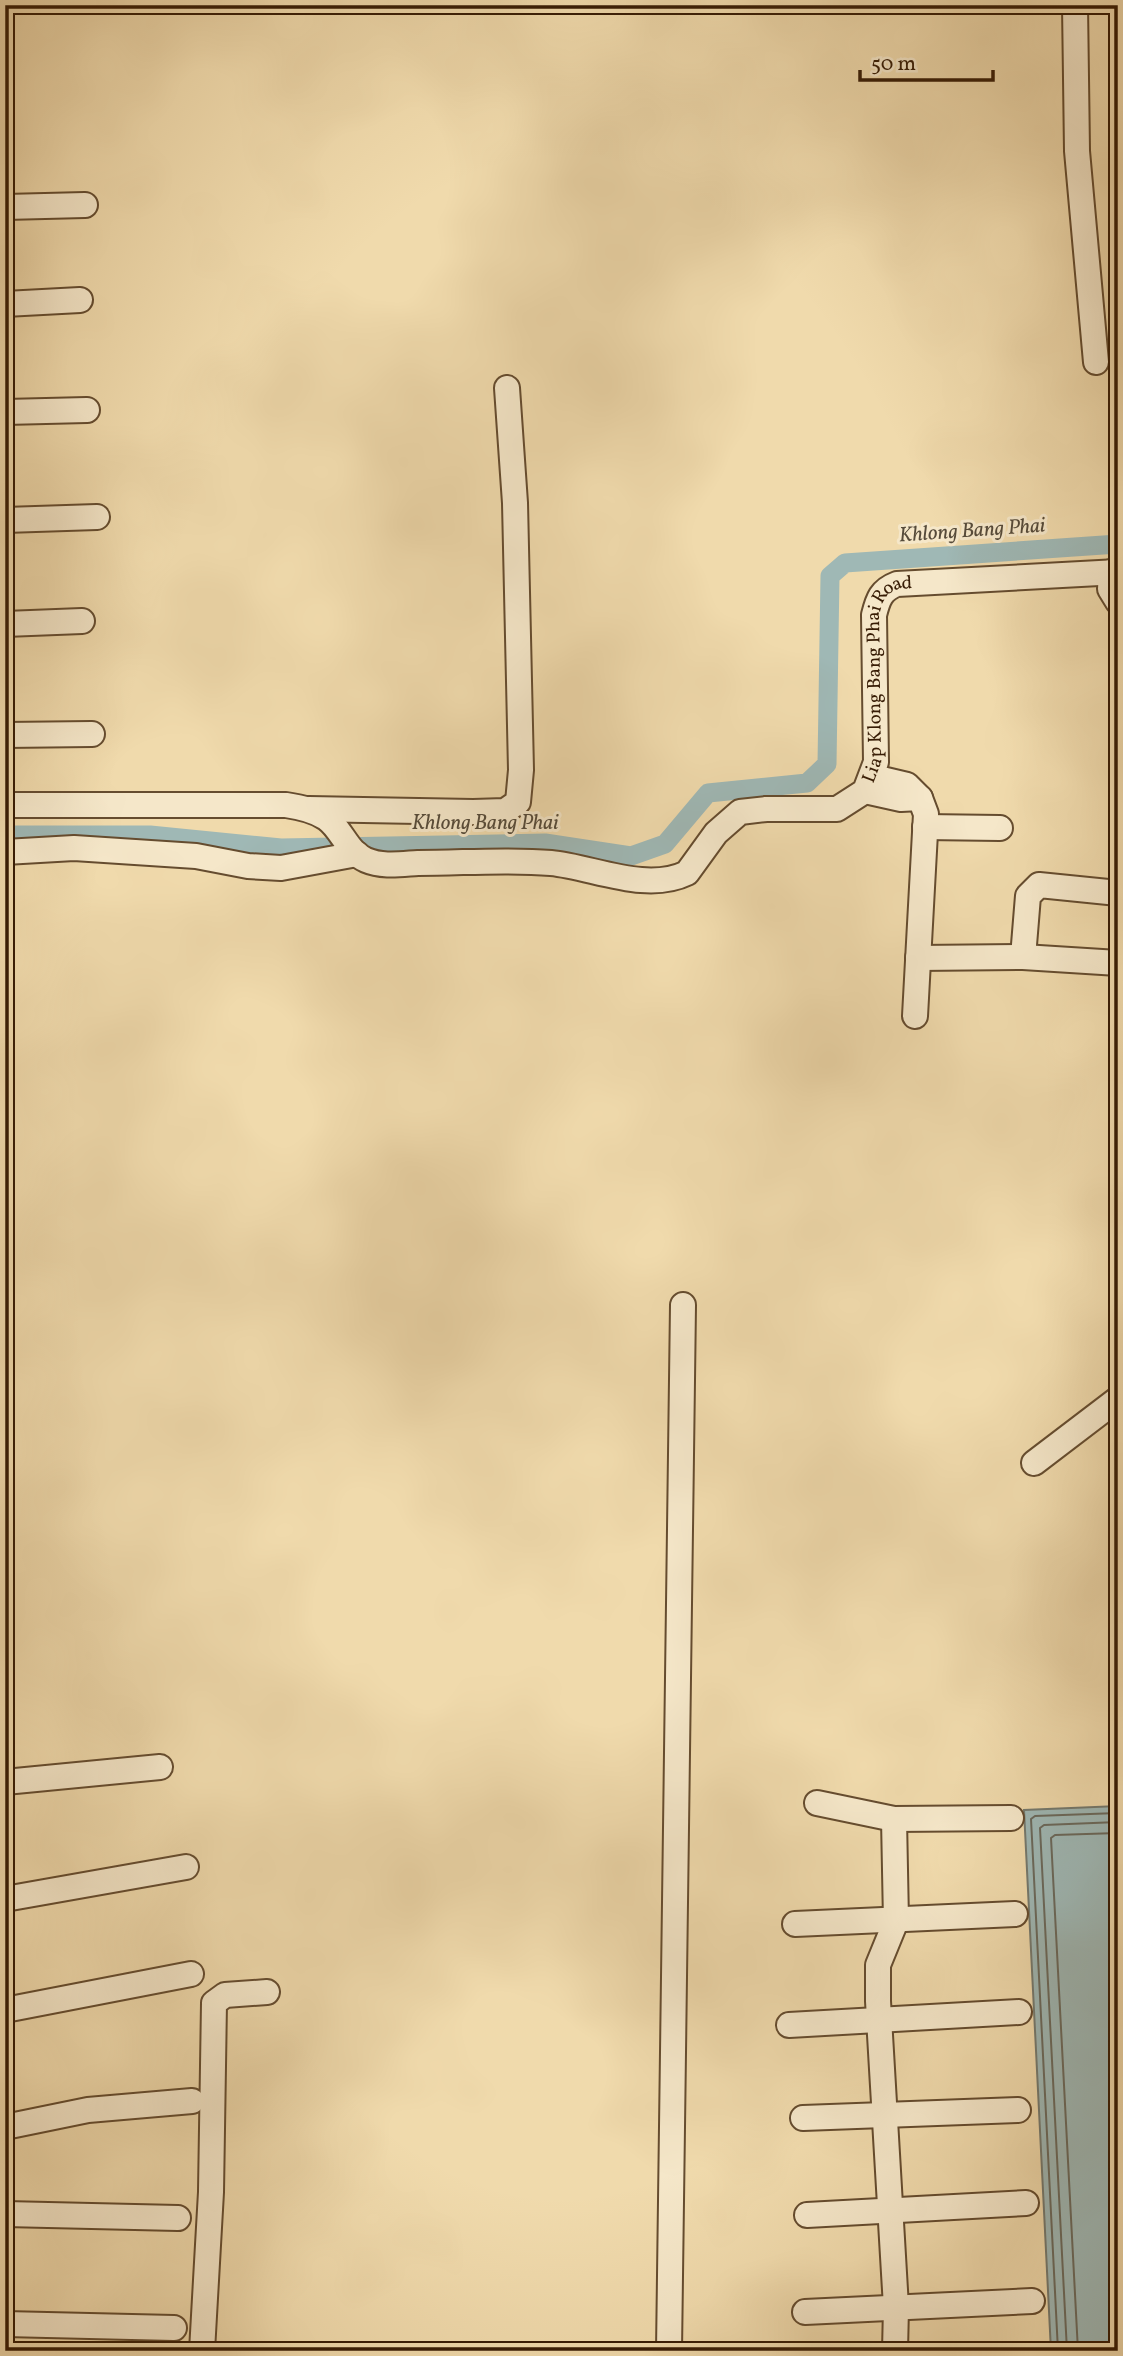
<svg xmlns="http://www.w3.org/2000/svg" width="1123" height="2356" viewBox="0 0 1123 2356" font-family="Vollkorn,serif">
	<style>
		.water { fill: #9fb8b5; stroke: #757a6f; stroke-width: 2 }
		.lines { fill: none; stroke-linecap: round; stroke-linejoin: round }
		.shore { stroke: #6b6a5d; stroke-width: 2 }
		.canal { stroke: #9fb8b5; stroke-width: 19 }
		.minor-casing { stroke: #654c2f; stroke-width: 28 }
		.minor { stroke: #f5e7c9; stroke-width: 24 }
		.labels { text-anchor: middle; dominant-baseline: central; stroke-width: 6; stroke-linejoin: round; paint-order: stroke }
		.street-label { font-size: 19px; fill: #371c05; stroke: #f5e7c9 }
		.water-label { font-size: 21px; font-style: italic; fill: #564b3a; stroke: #f5e7c9 }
	</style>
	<rect width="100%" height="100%" fill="#f0daac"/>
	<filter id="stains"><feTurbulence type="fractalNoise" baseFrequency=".00286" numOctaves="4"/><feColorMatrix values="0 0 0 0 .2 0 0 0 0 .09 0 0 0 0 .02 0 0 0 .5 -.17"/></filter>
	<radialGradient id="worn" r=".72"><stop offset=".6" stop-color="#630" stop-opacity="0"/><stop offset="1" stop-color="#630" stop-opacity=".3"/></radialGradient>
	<!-- water -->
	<path class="water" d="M1118,1806v545h-67l-27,-541z"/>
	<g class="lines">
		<!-- shore -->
		<path class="shore" d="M1058,2351l-27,-532 4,-3 83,-3
			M1067,2351l-27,-523 4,-3 74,-3
			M1078,2351l-27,-513 4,-3 63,-2"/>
		<!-- canal -->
		<path class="canal" d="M5,835h145l131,13 264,-5 86,13 34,-12 43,-51 99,-10 20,-19 3,-188 15,-13 273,-19"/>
		<!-- minor casing -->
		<g class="minor-casing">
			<g id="minor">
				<path d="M1075,5l2,146 19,211"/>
				<path d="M5,207l80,-2"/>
				<path d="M5,304l75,-4"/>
				<path d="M5,412l82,-2"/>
				<path d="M5,520l92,-3"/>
				<path d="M1111,572l-1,17 8,13"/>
				<path d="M5,624l77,-3"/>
				<path d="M5,735l87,-1"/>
				<path d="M865,791l36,8 19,-1 -13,-13 -34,-8"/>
				<path id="s1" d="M5,805h281c14,2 28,5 40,13 16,11 21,34 40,42 16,7 35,4 52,3 45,0 89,-4 133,0 42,4 95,30 136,10l29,-40 24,-21 26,-3h71l28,-18 11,-29 -2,-147c4,-16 7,-25 23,-31l221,-12"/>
				<path d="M309,809l164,3 32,-1 13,-9 3,-32 -6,-267 -8,-115"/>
				<path d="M925,827l75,1"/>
				<path d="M5,852l69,-4 122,8 52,10 33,2 76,-14"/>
				<path d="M1023,957l5,-61 11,-11 79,8"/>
				<path d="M918,958l105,-1 95,6"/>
				<path d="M915,1016l11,-202 -6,-16"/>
				<path d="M1034,1463l84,-64"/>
				<path d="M5,1782l155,-15"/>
				<path d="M817,1803l77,16 117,-1"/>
				<path d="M894,1819l2,102 -18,44v36l18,306 -1,44"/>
				<path d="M5,1899l181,-32"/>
				<path d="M795,1924l220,-10"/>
				<path d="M5,2010l186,-36"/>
				<path d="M789,2025l230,-13"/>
				<path d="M803,2118l215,-8"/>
				<path d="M5,2127l83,-17 104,-9"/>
				<path d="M5,2214l173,4"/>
				<path d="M807,2215l219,-12"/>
				<path d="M805,2312l227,-11"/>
				<path d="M5,2324l169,4"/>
				<path d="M202,2351l9,-159 3,-189 11,-8 42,-3"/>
				<path d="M669,2351l14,-1046"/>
			</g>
		</g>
		<!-- minor -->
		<use href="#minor" class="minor"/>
	</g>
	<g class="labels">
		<!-- street labels -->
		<g class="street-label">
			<text stroke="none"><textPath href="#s1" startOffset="1040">Liap Klong Bang Phai Road</textPath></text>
		</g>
		<!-- water labels -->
		<g class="water-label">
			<text transform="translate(972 531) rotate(-4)">Khlong Bang Phai</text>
			<text x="485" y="823">Khlong Bang Phai</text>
		</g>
	</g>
	<!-- margin -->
	<rect width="1123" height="2356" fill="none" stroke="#f0daac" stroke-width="28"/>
	<rect x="7" y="7" width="1109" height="2342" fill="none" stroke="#371c05" stroke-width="3.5"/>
	<rect x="14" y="14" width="1095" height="2328" fill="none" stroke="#371c05" stroke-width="2"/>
	<!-- scale -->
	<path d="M860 70v10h133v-10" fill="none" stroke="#371c05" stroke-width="3.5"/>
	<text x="871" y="70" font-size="21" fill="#371c05" stroke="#f5e7c9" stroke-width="5" paint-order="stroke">50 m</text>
	<rect width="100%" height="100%" filter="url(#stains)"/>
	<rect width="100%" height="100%" fill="url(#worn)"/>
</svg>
